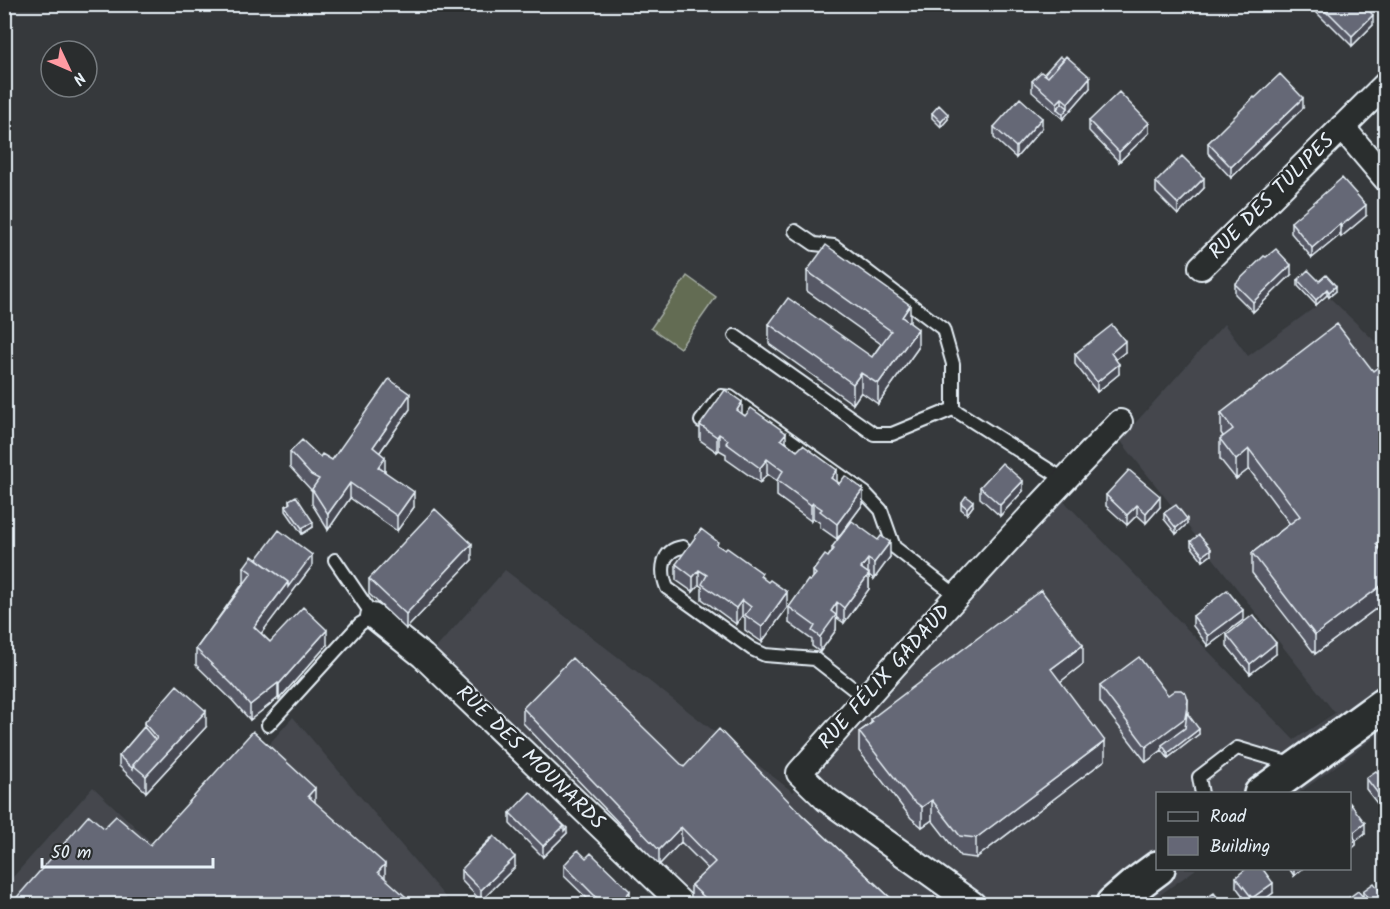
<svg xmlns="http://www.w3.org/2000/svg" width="1390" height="909" viewBox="0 0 1390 909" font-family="Kalam,sans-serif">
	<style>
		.built { fill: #44474d }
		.park { fill: #646c53; stroke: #a6aea6; stroke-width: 1.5 }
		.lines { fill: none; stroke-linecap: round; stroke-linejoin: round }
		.lane-casing { stroke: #e8f1f8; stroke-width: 16 }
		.street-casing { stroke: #e8f1f8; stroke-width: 28 }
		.secondary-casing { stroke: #e8f1f8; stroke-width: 38 }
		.lane { stroke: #2a2d2e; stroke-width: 12 }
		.street { stroke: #2a2d2e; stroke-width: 24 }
		.secondary { stroke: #2a2d2e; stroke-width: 33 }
		.wall { fill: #575965; stroke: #e8f1f8; stroke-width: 1.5 }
		.shaded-wall { fill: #474853; stroke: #e8f1f8; stroke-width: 1.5 }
		.building { fill: #656776; stroke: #e8f1f8; stroke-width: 1.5 }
		.labels { text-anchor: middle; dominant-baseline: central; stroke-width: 4.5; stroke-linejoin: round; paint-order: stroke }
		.street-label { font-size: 21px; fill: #e8f1f8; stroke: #2a2d2e }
	</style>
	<rect width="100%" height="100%" fill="#36393c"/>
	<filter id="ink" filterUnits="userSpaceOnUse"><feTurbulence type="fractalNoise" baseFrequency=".0167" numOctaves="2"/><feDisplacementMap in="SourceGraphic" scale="12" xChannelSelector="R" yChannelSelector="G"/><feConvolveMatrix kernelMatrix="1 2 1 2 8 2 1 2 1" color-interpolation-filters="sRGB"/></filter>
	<g filter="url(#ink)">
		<!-- built -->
		<path class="built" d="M1329,297l56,54v379l-86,63 -141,1v74l38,1 -49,35h-487l-238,-240 83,-94 288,222 270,-292 231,240 41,-27 -215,-273 104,-116 24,32z
			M293,717l158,187h-446v-18l88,-99 75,71z"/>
		<!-- park -->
		<path class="park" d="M687,276l29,21 -36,51 -29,-20z"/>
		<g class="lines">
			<!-- lane casing -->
			<g class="lane-casing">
				<path id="lane" d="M735,336l139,98h18l61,-25v-45l-10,-35 -109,-83 -20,-2 -19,-13
					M953,409l112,71
					M701,421l15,-20 5,-5 9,1 135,96 16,17 13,37 63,49
					M683,547c-22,3 -23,24 -16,41l85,61 13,6 50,4 50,39
					M268,725l92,-101 13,-8 -38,-56
					M1202,794l-3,-17 38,-29 57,17"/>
			</g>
			<!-- street casing -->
			<g class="street-casing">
				<path id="street" d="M1342,127l44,52
					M1201,267l185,-183
					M373,616l50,40 259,248
					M973,904l-147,-105 -27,-26c105,-119 210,-237 321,-351"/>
			</g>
			<!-- secondary casing -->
			<g class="secondary-casing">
				<path id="secondary" d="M1261,794l125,-91
					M1113,904l22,-19 23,-17"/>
			</g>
			<!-- lane -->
			<use href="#lane" class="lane"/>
			<!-- street -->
			<use href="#street" class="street"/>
			<!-- secondary -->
			<use href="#secondary" class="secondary"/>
		</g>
		<!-- wall -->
		<path class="wall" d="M1308,4h55l10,21 -21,21 -23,-23 -1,1z
			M1044,74l46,14 -27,31 -31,-27v-11z
			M1255,98l48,10 -72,70 -23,-25v-10z
			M932,113l16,6 -7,8 -9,-9z
			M1089,121l60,12 -30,29 -30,-31z
			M994,127l48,1 -26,30 -22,-20z
			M1156,182l48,6 -26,27 -22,-22z
			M1366,216l-25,21 -1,-2 -28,23 -21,-25v-11z
			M807,271l103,52 8,25 -40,56 -17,-12 -8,12 -84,-60v-20l103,33 9,-13 -74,-53z
			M1291,275l-38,37 -18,-18v-10z
			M1298,280l21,1 17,10 -7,6 -2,-2 -11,10 -18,-19z
			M1386,291v22l-6,-6v-11z
			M1125,352l-9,7 3,15 -22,18 -22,-28v-10z
			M1386,361v240l-71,53 -63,-81v-20l38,-29 -41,-55 -13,10 -16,-20v-20l3,-3 -2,-3v-20l152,-42z
			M410,409l-30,43 5,20 29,35 -17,24 -47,-33 -22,32 -16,-26v-13l-22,-24v-15l30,5 12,3z
			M742,414l44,28 51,40 26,22 -26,35 -17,-12v-4l-7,-5 -2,3 -34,-25v-15l-10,-7 -7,9 -34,-24v-5l-7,-4 -2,2 -17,-12v-15z
			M980,487l43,4 -23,25 -20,-18z
			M1106,495l54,12 -14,16 -9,-8 -10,10 -21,-19z
			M289,500l24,27 -11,7 -16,-23v-5l3,-2z
			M961,503l12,3 -6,8 -6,-5z
			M1164,513l23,11 -11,10 -12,-15z
			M1191,541l20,14 -8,6 -12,-15z
			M718,546l44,31 25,31 -25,34 -17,-12v-12l-3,-2 -6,8 -34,-25v-12l-3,-2 -6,7 -17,-12v-16z
			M832,547l58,10 -16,22 -5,-4v14l-25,34 -7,-5 -1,1v11l-16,22 -8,-6v-6l-23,-17v-16l24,-29v-7l15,-14 4,-6z
			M257,559l55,7 -51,67 9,9 57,3 -48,54 -1,-1 -28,22 -18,-20 -36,-35v-16l48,-67v-15z
			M472,560l-66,69 -37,-35v-15z
			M1193,616l50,4 -35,26 -15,-20z
			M1227,635l49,19 -26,20 -23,-28z
			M1083,664l-23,18 45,78 -129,98 -16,-2 -28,-36 -10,7 -11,-9 -52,-67v-19l12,-9v-4z
			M1100,686l68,9 20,19 11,20 -31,24 -6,-8 -16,12 -46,-60z
			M523,708l161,59 119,49 94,88h-201l-5,-4v-15l17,-16 -27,-27 -22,23 -136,-142z
			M144,723l62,4 -60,65 -27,-26v-10l25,-29z
			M1386,770v45l-20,-26v-11l13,-4z
			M1350,803l15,31 -9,7v4l-6,5z
			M510,813l57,20 -24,24 -33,-33z
			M586,858l44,42 3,4h-40l-29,-28v-11z
			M515,867l-34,34 -20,-21v-10z
			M1289,868h14l-9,8z
			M1236,877l37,16 -15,11h-9l-13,-17z
			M1363,891l21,10 -4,3h-29l-1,-1v-6l13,-1z"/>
		<!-- shaded-wall -->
		<path class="shaded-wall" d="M1373,15v10l-21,21v-10z
			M1090,77v11l-27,31v-5l5,-6v-5z
			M1062,98v10l-5,1v-6z
			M1303,98v10l-72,70v-11z
			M948,114v5l-7,8v-5z
			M1042,118v10l-26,30v-11z
			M1149,123v10l-30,29v-10z
			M1204,178v10l-26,27v-11z
			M1366,205v11l-25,21v-11z
			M1340,224v11l-28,23v-10z
			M1291,265v10l-38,37v-10z
			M1336,286v5l-7,6v-5z
			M1327,289v6l-11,10v-5z
			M910,305v20l-8,-8z
			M918,329v19l-40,56v-20z
			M1125,341v11l-14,11v-10z
			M1119,364v10l-22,18v-10z
			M861,373v19l-8,12v-20z
			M410,394v15l-37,53v-15z
			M742,402v15l-5,-7z
			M786,433v15l-5,-9z
			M719,434v16l-2,2v-15z
			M1249,449v20l-13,10v-19z
			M385,457v15l-7,-5z
			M767,459v15l-7,9v-15z
			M837,470v15l-6,-7z
			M1023,481v10l-23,25v-11z
			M350,483v15l-22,32v-16z
			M863,489v15l-26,35v-15z
			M414,492v15l-17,24v-15z
			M1160,496v11l-14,16v-10z
			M973,501v5l-6,8v-6z
			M813,503v15l-2,3v-16z
			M1137,505v10l-10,10v-10z
			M1187,519v5l-11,10v-6z
			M313,522v5l-11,7v-6z
			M1386,537v20l-10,-13z
			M890,542v15l-16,22v-16z
			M472,544v16l-66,69v-15z
			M1211,549v6l-8,6v-6z
			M312,555v11l-58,77v-16l34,-45z
			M868,559v15l-7,-6z
			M699,570v15l-6,7v-15z
			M869,574v15l-25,34v-15z
			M1386,582v19l-71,53v-19z
			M787,592v16l-25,34v-15z
			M742,600v16l-6,8v-16z
			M837,602l-1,28 -16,22v-15l11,-26z
			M1243,610v10l-35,26v-10z
			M327,630v15l-48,54v-15z
			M1276,643v11l-26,20v-10z
			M1083,645v19l-32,25v-20z
			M278,683v15l-28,22v-15z
			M1188,700v15l-3,18 -23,12v5l-16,12v-15z
			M206,711v16l-60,65v-16z
			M1199,729v5l-31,24v-5z
			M1105,741v19l-129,98v-20z
			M315,788v20l-7,-12z
			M932,800v20l-10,7v-20z
			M1365,823v11l-9,7v4l-6,5v-6l4,-3v-9z
			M564,826l3,2v5l-24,24v-11z
			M681,827v15l-22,23v-15z
			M515,857v10l-34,34v-11z
			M385,864v20l-7,-12z
			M1294,868h9l-9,8z
			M1273,883v10l-15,11h-6v-6z
			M630,891v10l-4,-5z
			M1384,896v5l-4,3h-7z"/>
		<!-- building -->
		<path class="building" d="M1318,4h45l10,11 -21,21 -23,-23 -1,1z
			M1060,56l4,3 -16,18 -4,-3z
			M1066,56l24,21 -22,26 -6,-5 -5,5 -25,-22 9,-9 7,5z
			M1280,74l23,24 -72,69 -23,-24 46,-46 1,1z
			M1119,92l30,31 -30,29 -30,-31z
			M1020,98l22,20 -26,29 -22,-20z
			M1062,103l6,5 -5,6 -6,-5z
			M939,105l9,9 -7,8 -9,-9z
			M1182,156l22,22 -26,26 -22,-22z
			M1342,178l24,27 -25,21 -1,-2 -28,24 -21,-26z
			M826,245l84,60 -8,12 16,12 -40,55 -17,-11 -8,11 -84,-60 19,-26 84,59 19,-26 -84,-60z
			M1276,249l15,16 -38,37 -18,-18 29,-28 2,1z
			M1308,270l11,11 7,-6 10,11 -7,6 -2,-3 -11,11 -18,-20z
			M1386,291v11l-6,-6z
			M1337,324l36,47 13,-10v176l-10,7 10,13v25l-71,53 -63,-82 48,-37 -51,-67 -13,11 -16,-21 13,-10 -12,-16z
			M1112,325l13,16 -14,12 8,11 -22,18 -22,-28z
			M389,379l21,15 -37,53 12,10 -7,10 36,25 -17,24 -47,-33 -22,31 -16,-25 7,-10 -8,-4 -21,-23 12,-12 18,17 2,-3 10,6z
			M725,390l17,12 -5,8 8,6 6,-8 35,25 -5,6 16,12 6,-6 34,25 -6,8 8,6 6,-8 18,13 -26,35 -17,-13 2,-2 -9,-6 -2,2 -34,-25 6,-9 -16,-12 -7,9 -34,-25 2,-3 -9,-6 -2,3 -17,-12z
			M1002,463l21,18 -23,24 -20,-18z
			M1129,470l31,26 -14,17 -9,-8 -10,10 -21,-20z
			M296,496l17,26 -11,6 -16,-22 4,-3 -1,-3z
			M966,496l7,5 -6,7 -6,-5z
			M1176,505l11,14 -11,9 -12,-15z
			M435,509l37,35 -66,70 -37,-35z
			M852,521l26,19 3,-4 9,6 -16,21 -6,-4 -7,9 8,6 -25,34 -7,-6 -6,9 5,4 -16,22 -8,-6 3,-5 -26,-19 19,-27 2,1 6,-7 -3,-3 12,-16 3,2 6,-8 -2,-2z
			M701,529l17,13 -1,3 8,5 2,-2 35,25 -2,3 8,6 2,-2 17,12 -25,35 -17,-12 6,-8 -9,-7 -6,8 -34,-24 5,-9 -8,-5 -6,7 -17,-13z
			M279,530l33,25 -24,32v-5l-31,-23z
			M1199,535l12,14 -8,6 -12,-14z
			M252,556l36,26 -34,45 16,15 33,-35 24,23 -48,54 -1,-1 -28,22 -18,-21 -36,-35 56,-76 -8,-6z
			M1041,590l42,55 -32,24 54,72 -129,97 -16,-2 -28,-36 -10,7 -11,-8 -52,-67 14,-10 -2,-3z
			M1227,590l16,20 -35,26 -15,-20z
			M1253,615l23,28 -26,21 -23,-29z
			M1139,657l29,38 7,-5h6l5,4 2,6 -3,18 -39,29 -46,-61z
			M572,658l112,109 35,-38 84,87 94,88h-185l-21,-19 24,-23 -34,-35 -22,23 -136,-142z
			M177,685l29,26 -60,65 -13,-11 24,-27 -13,-15z
			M1187,713l12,16 -31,24 -6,-8 23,-17z
			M144,727l11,13 -22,25v4l-14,-13z
			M253,731l62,57 -7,8 77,68 -7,8 36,32h-403l78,-89 15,13 12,-12 34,29z
			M1386,770v34l-20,-26 10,-7 3,3z
			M530,792l34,34 -21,20 -33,-33z
			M1350,803l15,20 -11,9 -4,-5z
			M549,811l18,17 -3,3v-5z
			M1350,832l6,8 -6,4z
			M494,836l21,21 -34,33 -20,-20z
			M491,838l1,1 -18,16z
			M578,850l8,8 5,-5 39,38 -4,5 7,7 -1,1h-29l-39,-39z
			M1247,868h15l11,15 -21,15 -16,-21z
			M1374,883l10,13 -12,8 -9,-13z
			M1358,891l11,13h-14l-5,-7z
			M1214,893l9,11h-26z"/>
	</g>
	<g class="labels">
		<!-- street labels -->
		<g class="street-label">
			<text transform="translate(1272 197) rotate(-45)">RUE DES TULIPES</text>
			<text transform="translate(885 677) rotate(-48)">RUE FÉLIX GADAUD</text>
			<text transform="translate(530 758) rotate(44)">RUE DES MOUNARDS</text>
		</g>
	</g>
	<!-- margin -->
	<rect width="1390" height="909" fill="none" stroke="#2a2d2e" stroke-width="24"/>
	<rect x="12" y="12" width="1366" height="885" fill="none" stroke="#e8f1f8" stroke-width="2" filter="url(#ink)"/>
	<!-- legend -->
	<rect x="1156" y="792" width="195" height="78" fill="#2a2d2e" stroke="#767b7f" stroke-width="1.5"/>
	<rect x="1168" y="812" width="30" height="9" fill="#2a2d2e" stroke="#767b7f" stroke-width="1.5"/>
	<text x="1210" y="822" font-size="18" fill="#e8f1f8">Road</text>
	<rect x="1168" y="837" width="30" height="18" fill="#656776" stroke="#767b7f" stroke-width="1.5"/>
	<text x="1210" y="852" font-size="18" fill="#e8f1f8">Building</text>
	<!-- north arrow -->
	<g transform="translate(69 69) rotate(134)"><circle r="28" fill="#2a2d2e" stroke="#767b7f" stroke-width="1.5"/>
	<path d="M0-4.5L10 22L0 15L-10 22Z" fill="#ff9aa2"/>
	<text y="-9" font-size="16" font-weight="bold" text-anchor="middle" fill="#e8f1f8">N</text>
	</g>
	<!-- scale -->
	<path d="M42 858v9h171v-9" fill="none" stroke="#e8f1f8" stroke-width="3"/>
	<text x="51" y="858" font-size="18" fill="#e8f1f8" stroke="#2a2d2e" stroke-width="4.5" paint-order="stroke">50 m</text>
</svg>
